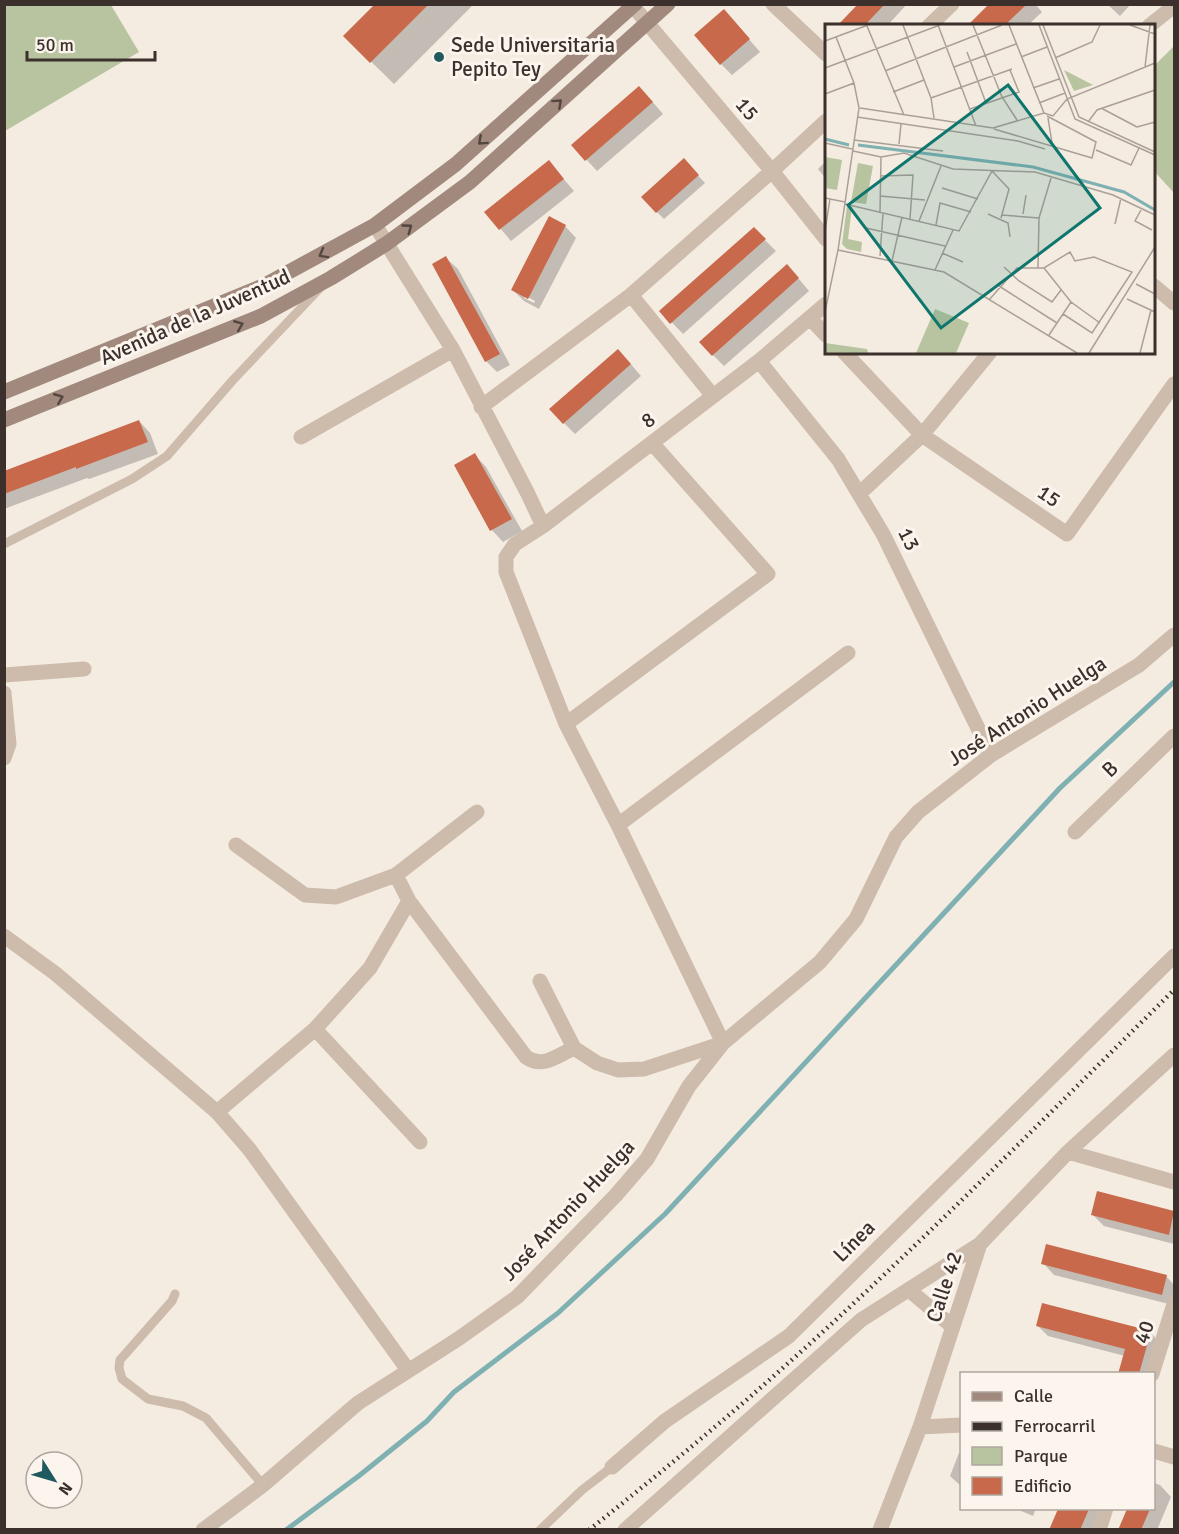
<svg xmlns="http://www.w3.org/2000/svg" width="1179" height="1534" viewBox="0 0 1179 1534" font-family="Signika,sans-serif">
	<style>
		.green { fill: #b8c4a0 }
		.shadow { fill: #0003; fill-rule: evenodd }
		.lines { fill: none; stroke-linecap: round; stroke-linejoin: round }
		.stream { stroke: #7fb0b2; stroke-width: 5 }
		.building { fill: #c8694b }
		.service { stroke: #cdbbac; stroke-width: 9 }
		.minor { stroke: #cdbbac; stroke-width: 15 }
		.secondary { stroke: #a18a7d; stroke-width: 15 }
		.rail { stroke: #3b302b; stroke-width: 4.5; stroke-dasharray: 1.5 4.5; stroke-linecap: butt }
		.oneway { stroke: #544640 }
		.poi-dot { fill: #1f5a5e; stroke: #fbf5ee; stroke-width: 2 }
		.labels { text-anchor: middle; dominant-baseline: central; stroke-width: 6; stroke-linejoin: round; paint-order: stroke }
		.poi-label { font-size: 21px; fill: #3b302b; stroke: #fbf5ee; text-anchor: start }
		.street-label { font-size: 21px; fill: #3b302b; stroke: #fbf5ee }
		.inset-river { fill: none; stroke: #7fb0b2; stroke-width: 3 }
		.inset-road { fill: none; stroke: #aaa098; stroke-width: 1.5 }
		.view { fill: #0f766e; fill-opacity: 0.15; stroke: #0f766e; stroke-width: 3 }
		.inset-edge { fill: none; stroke: #3b302b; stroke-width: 3 }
	</style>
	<rect width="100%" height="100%" fill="#f4ebe1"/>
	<!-- green -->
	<path class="green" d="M5,4l106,1 28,47 -134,79z
		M1174,46v147l-20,-22v-105z"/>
	<!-- shadow -->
	<path class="shadow" d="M377,4h97l-80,80 -49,-48z
		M860,4h47l-20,22h-48z
		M991,4h44l7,8 -15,14h-58z
		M1107,4h24l-11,12z
		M735,23l25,29 -28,23 -11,-11z
		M650,99l13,15 -66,57 -23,-25z
		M826,161v18l-8,-10z
		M549,162l25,29 -63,50 -25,-29z
		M691,168l14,15 -41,36 -7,-7z
		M565,226l11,12 -37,71 -15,-8 -11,-11zM524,295l11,6 -1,2 -10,-5z
		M754,229l22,22 -93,83 -22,-23z
		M446,258l12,11 52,96 -13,7 -11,-11z
		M798,278l11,13 -85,75 -11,-11z
		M629,362l12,14 -66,58 -11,-11z
		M139,421l11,12 8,21 -69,25 -2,-1 -83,31v-36z
		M475,455l11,12 36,64 -19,11 -11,-12 -36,-64z
		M1098,1193l76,20v31l-70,-18 -11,-11z
		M1043,1263l123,13 8,9 -1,20 -119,-30z
		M1037,1325l113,7 10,11 -8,31h-32l5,-18 -77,-20z
		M959,1453l3,1v33l-12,-11z
		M1154,1483l6,2 11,12 -14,33h-37l8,-22h26z
		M1014,1508h22l-3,8z
		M1060,1508h44l-9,22h-44z"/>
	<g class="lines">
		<!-- stream -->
		<path class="stream" d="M286,1530l74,-55 67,-54 27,-29 104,-79 107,-99 395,-426 114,-106"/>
	</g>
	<!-- building -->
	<path class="building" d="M375,4h54l-59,59 -27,-27z
		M858,4h27l-21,22h-27z
		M989,4h38l-23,22h-37z
		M724,9l26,30 -30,26 -26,-30z
		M639,86l14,16 -68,59 -14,-16z
		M684,158l15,17 -43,38 -15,-16z
		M549,160l15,19 -65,51 -15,-18z
		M549,216l17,9 -38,74 -17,-9z
		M754,227l12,12 -96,85 -11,-13z
		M446,256l54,98 -15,8 -53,-98z
		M787,264l12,14 -87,78 -13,-14z
		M618,349l13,15 -68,60 -14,-15z
		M139,420l9,22 -72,27v-2l-72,27v-23z
		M475,453l37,66 -22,12 -36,-66z
		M1097,1191l77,20 -5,24 -78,-20z
		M1046,1244l121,31 -5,20 -121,-31z
		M1042,1303l109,28 -12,43h-21l7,-25 -89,-23z
		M1058,1509h31l-9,21h-31z
		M1127,1509h23l-9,21h-23z"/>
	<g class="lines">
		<!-- service -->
		<path class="service" d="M4,544l128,-65 35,-23 66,-76 87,-92
			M175,1294l-3,7 -52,59 -1,8 3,11 26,20 35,7 23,12 57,67
			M540,1530l42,-40 30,-23"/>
		<!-- minor -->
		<path class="minor" d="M773,4l53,50
			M633,6l139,165 54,68
			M929,26l23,-22
			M1149,26l25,-20
			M375,225l78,125 75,144 15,32
			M1154,286l20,17
			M631,295l82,101
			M810,318l16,17
			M844,352l78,83 145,99 107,-150
			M759,361l79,98 45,75 108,221
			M481,407l150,-112 141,-124 54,-50
			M301,437l152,-87
			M859,494l63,-59 68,-83
			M4,675l80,-6
			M4,693l5,51 -5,14
			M566,724l202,-150 -116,-131
			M618,825l230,-172
			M1075,832l99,-96
			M236,845l69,50 31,2 60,-22 81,-63
			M396,875l13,26 117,156c16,12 31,-1 48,-9
			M4,936l52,38 161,138 33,38 158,220
			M540,981l34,67 23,15 21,7 26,-1 79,-26 -105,-218 -52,-101 -60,-152v-15l9,-13 28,-18 216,-165 67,-57
			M315,1029l105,113
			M217,1112l98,-83 55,-61 39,-67
			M1068,1152l106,30
			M909,1290l44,37
			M1152,1374l22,-70
			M920,1427l42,-2
			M1154,1451l20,6
			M612,1467l53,-46 124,-85 385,-380
			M203,1530l60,-45 95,-82 100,-64 59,-42 99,-102 31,-36 42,-73 34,-43 97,-81 36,-43 40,-82 22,-25 73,-57 148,-90 35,-30
			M625,1530l236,-210 119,-76
			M880,1530l40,-103 60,-183 88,-92 106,-97
			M1099,1530l7,-22"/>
		<!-- secondary -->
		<path class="secondary" d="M4,392l259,-106 112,-61 81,-61 179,-160
			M4,420l257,-104 70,-38 55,-34 84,-62 198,-178"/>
		<!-- rail -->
		<path class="rail" d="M589,1530c55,-44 109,-88 162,-134 147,-128 284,-269 423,-406"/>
	</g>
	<!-- one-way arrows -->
	<defs><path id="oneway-chevron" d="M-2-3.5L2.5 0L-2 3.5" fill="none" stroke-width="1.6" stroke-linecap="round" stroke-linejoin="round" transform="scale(1.5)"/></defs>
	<g class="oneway">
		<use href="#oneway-chevron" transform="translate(558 103) rotate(-42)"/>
		<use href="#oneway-chevron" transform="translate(482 141) rotate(138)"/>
		<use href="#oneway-chevron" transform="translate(408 228) rotate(-36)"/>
		<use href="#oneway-chevron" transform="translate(323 254) rotate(151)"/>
		<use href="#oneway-chevron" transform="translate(239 325) rotate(-22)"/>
		<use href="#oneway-chevron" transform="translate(59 398) rotate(-22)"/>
	</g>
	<!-- markers -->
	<circle class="poi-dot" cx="439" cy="57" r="6"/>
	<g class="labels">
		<!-- poi labels -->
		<g class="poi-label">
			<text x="451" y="45">Sede Universitaria<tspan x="451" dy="24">Pepito Tey</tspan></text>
		</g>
		<!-- street labels -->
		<g class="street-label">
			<text transform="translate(747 109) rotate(50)">15</text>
			<text transform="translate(195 317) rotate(-24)">Avenida de la Juventud</text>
			<text transform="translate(648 420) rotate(-37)">8</text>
			<text transform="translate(1049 496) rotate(34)">15</text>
			<text transform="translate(909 539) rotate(63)">13</text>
			<text transform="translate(1027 711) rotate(-33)">José Antonio Huelga</text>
			<text transform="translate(1110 769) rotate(-44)">B</text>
			<text transform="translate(568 1210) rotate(-47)">José Antonio Huelga</text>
			<text transform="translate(854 1241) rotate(-45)">Línea</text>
			<text transform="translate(944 1287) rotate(-72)">Calle 42</text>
			<text transform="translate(1144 1332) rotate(-72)">40</text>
		</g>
	</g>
	<!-- overview -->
	<g transform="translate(825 24)">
		<rect width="330" height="330" fill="#f4ebe1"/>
		<path d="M239,46l29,15 -19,6zM0,133l17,3 -5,30 -12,-2zM33,139l15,3 -7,38 -15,-2zM22,182l5,1 -4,32 14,3 -1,10 -14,-3 -5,-5zM110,285l34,14 -13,30h-40zM0,319l42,6 1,4h-43z" fill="#b8c4a0"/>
		<path class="inset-river" d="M0,115l24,6M33,121l175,22 91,25 31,18"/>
		<path class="inset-road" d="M78,1l28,73 3,20M113,1l38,101M148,1l29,72 15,23M184,1l35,88M214,1l36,94 80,36M218,1l36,92 76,35M305,1l25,9M42,2l37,89M0,17l43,-16M142,28l19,51M196,33l26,-10M230,34l37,-16 8,-17M129,43l62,-23M320,43l5,-42M0,44l115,-43M60,47l117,-46M208,64l26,-9M68,68l31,-12M0,70l29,-11M106,74l81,-29M214,79l26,-10M35,84l133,20 51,-15 9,3 14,-17 88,-36M276,84l36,19M145,85l49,-17 -9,-22M32,93l161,24 27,8M223,94l4,25M263,98l9,-12 58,-20M312,103l18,-5M169,105l98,29 4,-16 -49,-26M29,116l89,11M0,119l27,6M74,120l2,-20M271,126l35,15 8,-17M28,127l28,6 23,-4 49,16 82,3 78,23 42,20M55,152l33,-1 -3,44M117,164l36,11M55,172l45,4M0,174l20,4M20,180l114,27 33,-60 17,18 -8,29M317,184l-7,13 17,9M55,188l1,-55M163,190l20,9 2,14M198,190l3,-19M177,191l37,3M94,197l22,-55M290,200l6,-26M111,201l4,-22 31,9M41,204l79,18M0,207l5,-32M13,226l106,22 133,81M117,229l21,9M55,232l3,-43M67,237l10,-44M179,243l15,14 33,21 9,-12M213,244l1,-50 12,-40M219,244l27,34 29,21M110,246l18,-40M311,260l19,10M174,262l58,37M302,275l28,13M164,276l28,-32h27l26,-16 5,9 19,-4 38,15 -40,61 -29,-19M0,288l13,-62 21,-142 -5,-25 -18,-46M224,311l22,-33M264,329l66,-106M315,329l11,-43"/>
		<path class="view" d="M183,61l92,123 -159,120 -93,-123z"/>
		<rect width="330" height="330" class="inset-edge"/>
	</g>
	<!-- border -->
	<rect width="1179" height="1534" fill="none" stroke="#3b302b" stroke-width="12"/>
	<!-- legend -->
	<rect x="960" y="1372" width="195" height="138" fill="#fbf5ee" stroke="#aea6a0" stroke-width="1.5"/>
	<rect x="972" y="1392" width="30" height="9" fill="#a18a7d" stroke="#aea6a0" stroke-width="1.5"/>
	<text x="1014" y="1402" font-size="18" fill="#3b302b">Calle</text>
	<rect x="972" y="1422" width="30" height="9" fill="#3b302b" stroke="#aea6a0" stroke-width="1.5"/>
	<text x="1014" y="1432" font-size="18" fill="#3b302b">Ferrocarril</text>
	<rect x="972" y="1447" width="30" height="18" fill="#b8c4a0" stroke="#aea6a0" stroke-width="1.5"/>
	<text x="1014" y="1462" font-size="18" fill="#3b302b">Parque</text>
	<rect x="972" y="1477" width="30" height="18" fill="#c8694b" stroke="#aea6a0" stroke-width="1.5"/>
	<text x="1014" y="1492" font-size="18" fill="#3b302b">Edificio</text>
	<!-- north arrow -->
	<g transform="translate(54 1480) rotate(127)"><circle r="28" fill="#fbf5ee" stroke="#aea6a0" stroke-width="1.5"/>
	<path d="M0-4.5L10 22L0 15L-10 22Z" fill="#1f5a5e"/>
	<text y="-9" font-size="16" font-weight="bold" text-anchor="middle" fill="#3b302b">N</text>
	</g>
	<!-- scale -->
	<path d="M27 51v9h128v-9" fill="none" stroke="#3b302b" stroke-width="3"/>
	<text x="36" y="51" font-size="18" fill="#3b302b" stroke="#fbf5ee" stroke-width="4.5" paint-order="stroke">50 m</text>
</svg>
